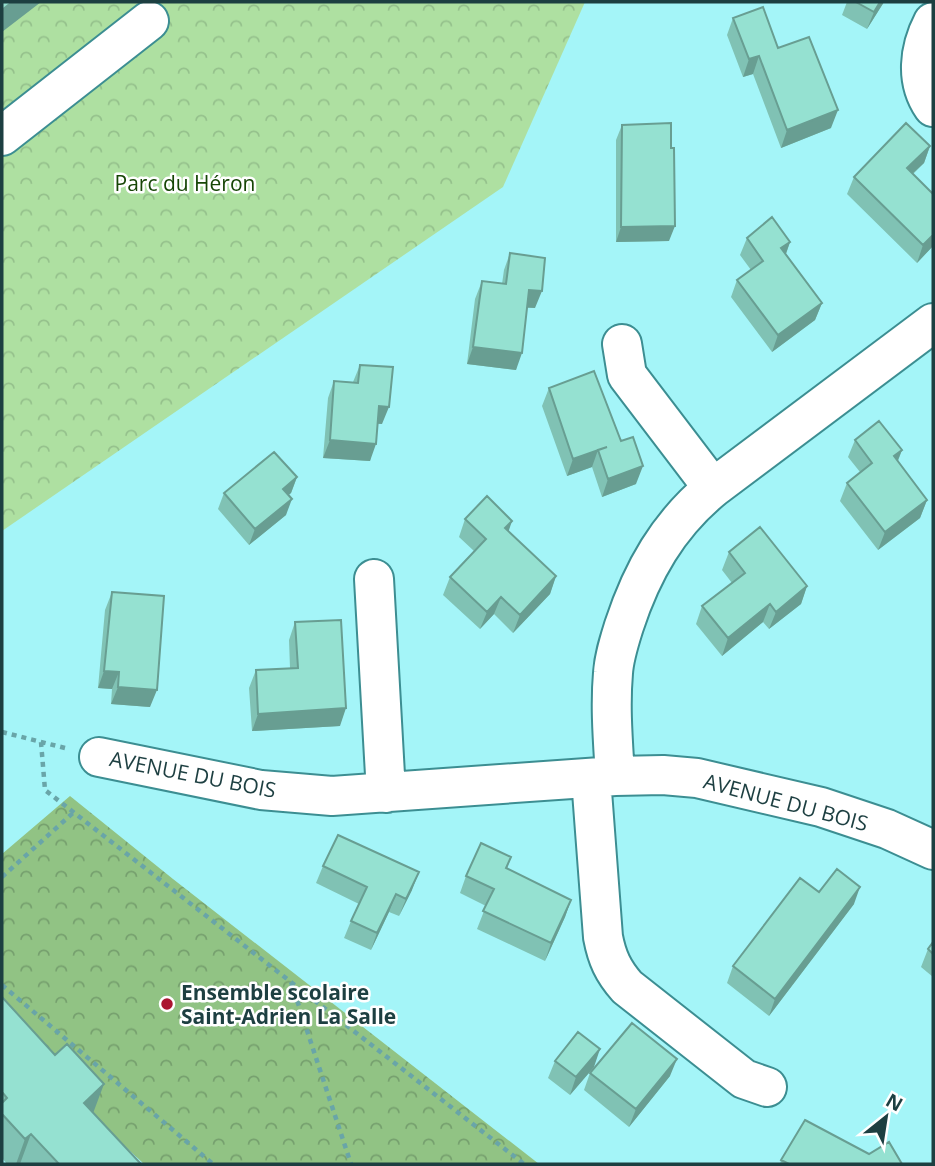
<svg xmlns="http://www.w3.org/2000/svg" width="935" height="1166" viewBox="0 0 935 1166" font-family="'Open Sans',sans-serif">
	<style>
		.forest { fill: url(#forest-crowns) }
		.park { fill: url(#park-crowns) }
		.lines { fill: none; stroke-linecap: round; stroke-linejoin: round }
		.minor-casing { stroke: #3c8e92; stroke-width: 42 }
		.path { stroke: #69a5a8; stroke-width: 4.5; stroke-dasharray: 5 5; stroke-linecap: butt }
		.minor { stroke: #fff; stroke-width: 38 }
		.wall { fill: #80c2b4 }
		.shaded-wall { fill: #689e92 }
		.building { fill: #95e1d1; stroke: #689e92; stroke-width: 2 }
		.poi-dot { fill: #ab1430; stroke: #fff; stroke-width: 2.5 }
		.labels { text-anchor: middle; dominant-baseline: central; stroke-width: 5; stroke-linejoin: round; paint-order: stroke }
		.park-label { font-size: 21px; fill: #164605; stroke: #fff }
		.street-label { font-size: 21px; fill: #1d3f41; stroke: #fff }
		.poi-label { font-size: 21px; font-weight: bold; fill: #1d3f41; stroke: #fff; text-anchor: start }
	</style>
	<defs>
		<pattern id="forest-crowns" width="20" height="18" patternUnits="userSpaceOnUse" patternTransform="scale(1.75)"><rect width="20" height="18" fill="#91c384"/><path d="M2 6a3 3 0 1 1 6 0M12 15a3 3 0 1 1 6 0" fill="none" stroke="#76a06e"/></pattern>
		<pattern id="park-crowns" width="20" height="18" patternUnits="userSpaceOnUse" patternTransform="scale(1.75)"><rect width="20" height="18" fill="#aee0a1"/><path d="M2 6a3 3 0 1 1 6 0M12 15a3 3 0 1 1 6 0" fill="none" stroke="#95c18c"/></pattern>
	</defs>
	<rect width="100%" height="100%" fill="#a4f5f8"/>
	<!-- forest -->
	<path class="forest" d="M70,796l103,83 366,285h-395l-142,-132v-178z"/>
	<!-- park -->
	<path class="park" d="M2,2h583l-82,185 -501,344z"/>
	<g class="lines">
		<!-- minor casing -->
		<g class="minor-casing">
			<path id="minor" d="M933,22c-14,27 -18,59 0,85
				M2,136l147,-115
				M622,344l5,31 86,113
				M374,579l12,214
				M99,757l162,33 71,6 283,-20 48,-1 34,3 124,29 66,22 46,21
				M615,776c-2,-34 -5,-69 -2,-103 1,-16 6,-31 11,-47 18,-55 44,-101 89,-138l220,-165
				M591,778l12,159c4,21 10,34 24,50l117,92 23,8"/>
		</g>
		<!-- path -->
		<path class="path" d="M2,732l63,16
			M41,742l4,48 479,374
			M2,877l72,-65
			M291,982l60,182
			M2,985l211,179"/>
		<!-- minor -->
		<use href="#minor" class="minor"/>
	</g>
	<!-- wall -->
	<path class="wall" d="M847,2h37l-17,27 -25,-14z
		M733,18l45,30 53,80 -50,20 -28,-74 -10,3 -16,-42z
		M622,125l47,116 -53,1v-102z
		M930,146l-6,17 -11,11 20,20v52l-16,17 -70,-69 7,-17z
		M747,238l43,4 -4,12 36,49 -7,17 -43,32 -41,-55 6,-17 14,-10 -11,-15z
		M510,253l25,55h-8l-11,62 -49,-6 8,-65 7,-18 20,3 2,-14z
		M360,365l22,59h-4l-8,37 -47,-3 5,-60 6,-17 19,1z
		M549,388l87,96 -34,13 -10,-30 -25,9 -25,-70z
		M855,440l47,10 -4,11 29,39 -7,18 -42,32 -38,-49 7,-18 13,-11 -12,-15z
		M297,477l-6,16 -3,2 -2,20 -37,30 -31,-36 6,-16z
		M465,519l44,13 47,44 -6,18 -37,39 -19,-19 -14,15 -37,-34 7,-18 24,-26 -15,-14z
		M729,552l78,34 -6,18 -32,25 -6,-7 -41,34 -26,-32 6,-18 30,-23 -10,-13z
		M112,592l38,115 -39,-3 1,-15 -14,-1 7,-78z
		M295,622l45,104 -88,5 -3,-43 7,-18 34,-2 -1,-28z
		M511,857l-4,12 64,31 -6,17 -20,44 -68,-32 9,-23 -26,-13 6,-17z
		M323,866l89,24 -13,26 -10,-4 -18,38 -27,-12 7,-17 8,-17 -43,-21z
		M819,892l35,12 -85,112 -42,-33 6,-17z
		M933,942v35l-12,-10 7,-18z
		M2,997l91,116 48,51h-134l-5,-6z
		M555,1061l39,6 -24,28 -22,-17z
		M590,1073l80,3 -41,51 -45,-37z
		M781,1160l121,4h-122z"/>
	<!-- shaded-wall -->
	<path class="shaded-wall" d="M12,2h29l-39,30v-22z
		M880,2h4l-17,27 7,-17z
		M759,56l-6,18 -10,3 6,-18z
		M838,110l-7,18 -50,20 6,-18z
		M930,146l-6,17 -24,22 7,-17z
		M675,226l-6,15 -53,1 5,-15z
		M933,235v11l-16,17 6,-18z
		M790,242l-6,17 -3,-11z
		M529,290l13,1 -7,17 -12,-1z
		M822,303l-7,17 -43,32 6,-17z
		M473,347l49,6 -6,17 -49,-6z
		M379,406l10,1 -7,17 -10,-1z
		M330,440l46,4 -6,17 -47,-3z
		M598,450l-6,17 -25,9 6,-17z
		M902,450l-7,17 -1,-11z
		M643,466l-7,18 -34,13 6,-18z
		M297,477l-6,16 -14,12 6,-16z
		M292,499l-6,16 -37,30 6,-16z
		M927,500l-7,18 -42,32 7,-18z
		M512,521l-6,18 -1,-11z
		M556,576l-6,18 -37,39 7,-18z
		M807,586l-6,18 -32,25 7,-17z
		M501,597l-7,17 -14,15 7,-17z
		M770,604l-7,18 -41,34 6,-18z
		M104,671l15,1 -7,17 -14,-1z
		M118,687l39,3 -7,17 -39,-3z
		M346,708l-6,18 -88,5 6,-17z
		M419,872l-7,18 -13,26 7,-17z
		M860,887l-6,17 -85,112 6,-17z
		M396,894l-7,18 -18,38 6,-17z
		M571,900l-6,17 -20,44 6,-18z
		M600,1049l-6,18 -24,28 6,-18z
		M677,1059l-7,17 -41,51 7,-18z
		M104,1084l-12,32 -8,-13z
		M31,1134l-11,30h-4l9,-25z"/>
	<!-- building -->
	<path class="building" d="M2,2h10l-10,8z
		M856,2h24l-6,10z
		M763,7l15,41 31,-11 29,73 -51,20 -28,-74 -10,3 -16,-41z
		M671,123v25h3l1,78 -54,1 1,-102z
		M906,123l24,23 -23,22 26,26v41l-10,10 -69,-68z
		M772,217l18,25 -9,6 41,55 -44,32 -41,-55 26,-19 -16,-23z
		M510,253l35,5 -3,33 -13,-1 -7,63 -49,-6 9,-66 24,3z
		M360,365l33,2 -4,40 -10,-1 -3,38 -46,-4 4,-59 24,2z
		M594,371l27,70 12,-4 10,29 -35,13 -10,-29 9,-3 -34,12 -24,-71z
		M879,421l23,29 -8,6 33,44 -42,32 -38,-49 25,-20 -17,-23z
		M274,452l23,25 -14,12 9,10 -37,30 -31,-36z
		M487,496l25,25 -7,7 51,48 -36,39 -19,-18 -14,15 -37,-35 36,-38 -21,-20z
		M760,527l47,59 -31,26 -6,-8 -42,34 -26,-32 43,-33 -16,-21z
		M112,592l52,4 -7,94 -39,-3 1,-15 -15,-1z
		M341,620l5,88 -88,6 -2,-44 42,-2 -3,-46z
		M338,835l81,37 -13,27 -10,-5 -19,39 -26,-12 16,-34 -44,-21z
		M481,843l30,14 -5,11 65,32 -20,43 -68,-32 11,-22 -28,-13z
		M837,869l23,18 -85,112 -42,-33 67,-88 19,14z
		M933,942v12l-5,-5z
		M2,997l53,58 12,-11 37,40 -20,19 57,61h-82l-28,-30 -6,5 -23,-25v-11l5,-5 -5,-6z
		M632,1023l45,36 -41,50 -46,-36z
		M578,1032l22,17 -24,28 -21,-16z
		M805,1120l64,34 20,-12 13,22h-113l-8,-4z"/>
	<!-- markers -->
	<circle class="poi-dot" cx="167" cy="1004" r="7"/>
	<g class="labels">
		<!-- park labels -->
		<g class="park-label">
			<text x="185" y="183">Parc du Héron</text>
		</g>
		<!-- street labels -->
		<g class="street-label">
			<text transform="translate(193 774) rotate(11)">AVENUE DU BOIS</text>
			<text transform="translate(786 802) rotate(15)">AVENUE DU BOIS</text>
		</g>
		<!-- poi labels -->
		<g class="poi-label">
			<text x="181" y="992">Ensemble scolaire<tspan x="181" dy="24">Saint-Adrien La Salle</tspan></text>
		</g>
	</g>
	<!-- border -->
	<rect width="935" height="1166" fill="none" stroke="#1d3f41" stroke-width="7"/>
	<!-- north arrow -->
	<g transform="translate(886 1117) rotate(30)" stroke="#ffffff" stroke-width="5" paint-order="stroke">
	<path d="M0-5L12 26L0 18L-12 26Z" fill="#1d3f41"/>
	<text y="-10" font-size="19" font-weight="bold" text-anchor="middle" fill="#1d3f41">N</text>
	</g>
</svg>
